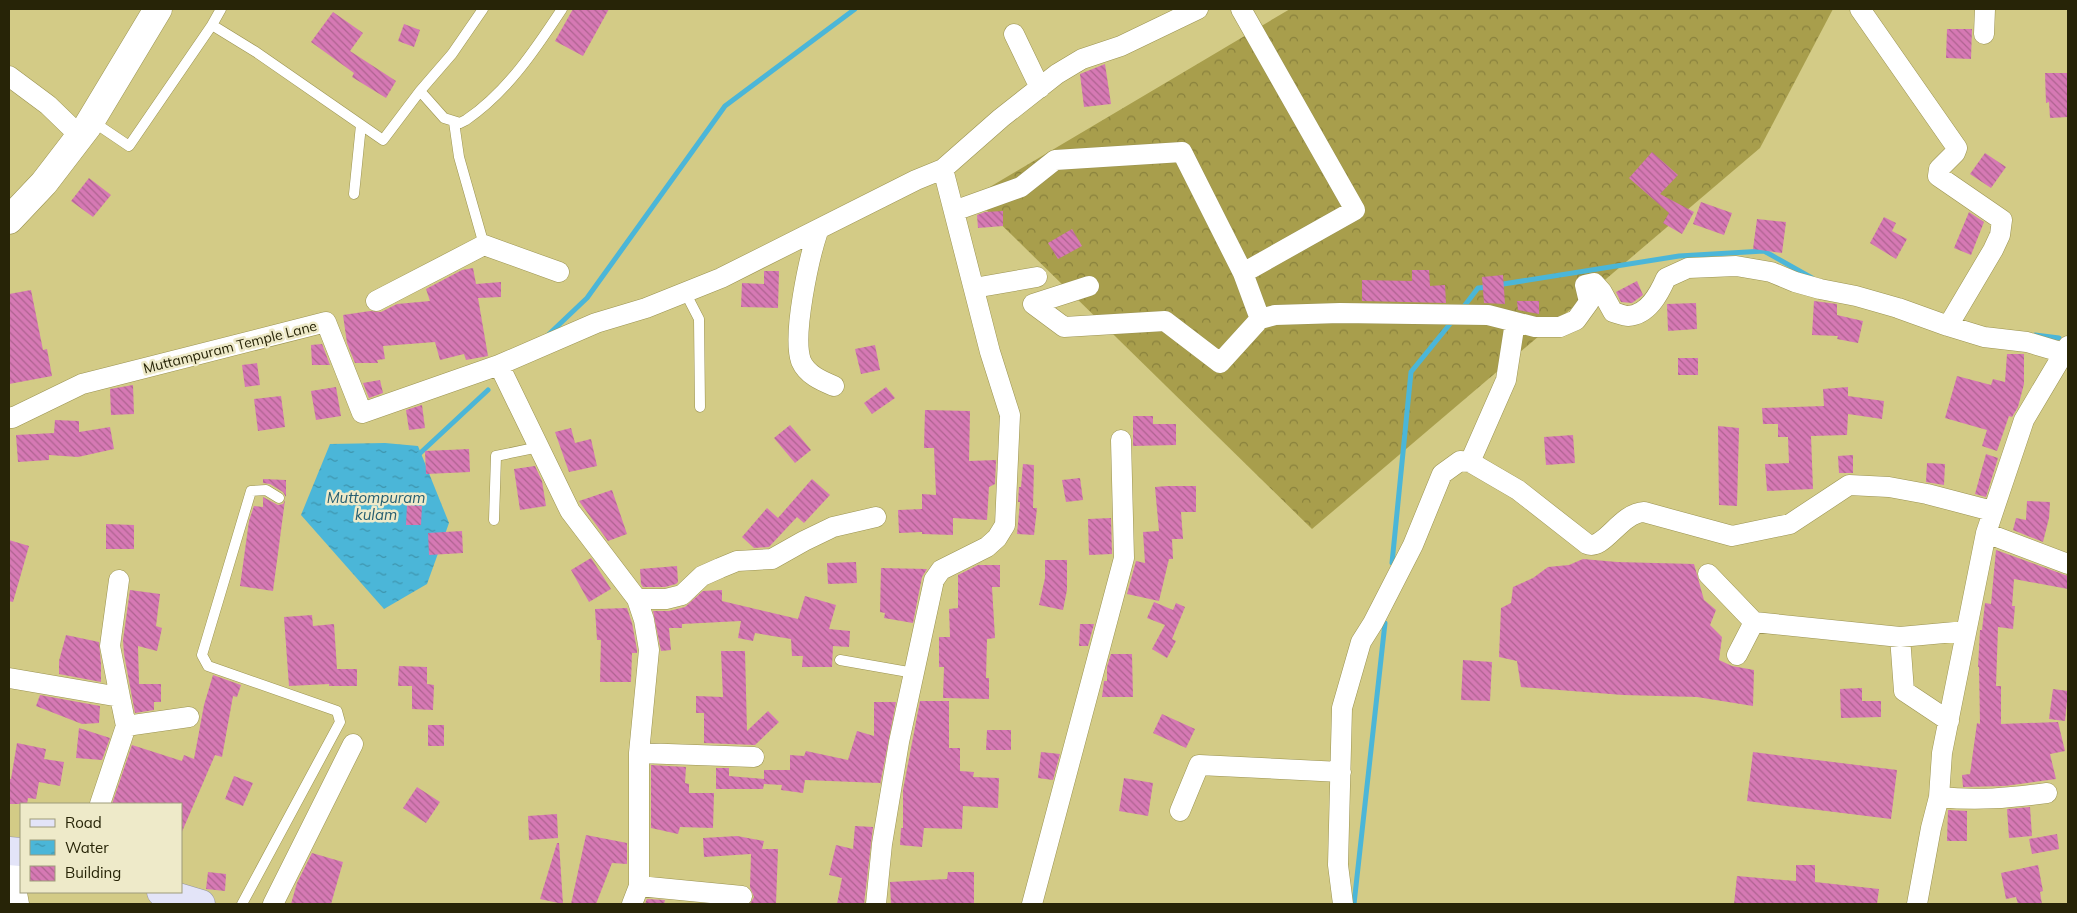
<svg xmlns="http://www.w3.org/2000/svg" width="2077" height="913" viewBox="0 0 2077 913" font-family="Mulish,sans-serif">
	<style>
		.forest { fill: url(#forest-crowns) }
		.water { fill: url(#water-ripples) }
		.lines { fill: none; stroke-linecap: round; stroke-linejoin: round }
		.stream { stroke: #4bb6d8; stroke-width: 5 }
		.building { fill: url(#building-back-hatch) }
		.service-casing { stroke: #9b9351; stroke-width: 11 }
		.minor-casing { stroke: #9b9351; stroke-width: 21 }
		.secondary-casing { stroke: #9b9351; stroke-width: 29 }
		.primary-casing { stroke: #9595a1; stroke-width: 29 }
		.service { stroke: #fff; stroke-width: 10 }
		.minor { stroke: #fff; stroke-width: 20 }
		.secondary { stroke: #fff; stroke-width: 28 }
		.primary { stroke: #e3e4f8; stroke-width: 28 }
		.labels { text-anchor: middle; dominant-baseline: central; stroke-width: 5; stroke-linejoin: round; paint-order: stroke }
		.street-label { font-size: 14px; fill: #272407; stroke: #eeeac9 }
		.water-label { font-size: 15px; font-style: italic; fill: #255e71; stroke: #eeeac9 }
	</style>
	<defs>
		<pattern id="forest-crowns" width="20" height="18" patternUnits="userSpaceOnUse" patternTransform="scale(1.25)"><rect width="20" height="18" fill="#a89e4c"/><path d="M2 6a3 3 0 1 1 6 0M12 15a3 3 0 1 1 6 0" fill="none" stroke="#89813d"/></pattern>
		<pattern id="water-ripples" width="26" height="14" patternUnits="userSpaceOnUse" patternTransform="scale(1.25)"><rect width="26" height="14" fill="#4bb6d8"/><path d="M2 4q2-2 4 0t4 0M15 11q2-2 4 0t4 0" fill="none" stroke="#3e94ad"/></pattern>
		<pattern id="building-back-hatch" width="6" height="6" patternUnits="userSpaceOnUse" patternTransform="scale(1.25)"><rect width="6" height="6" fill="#d679b4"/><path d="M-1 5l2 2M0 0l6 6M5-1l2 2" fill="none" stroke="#ae6390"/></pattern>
	</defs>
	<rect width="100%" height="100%" fill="#d3cb86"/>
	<!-- forest -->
	<path class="forest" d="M1290,9h543l-73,139 -448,381 -339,-332z"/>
	<!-- water -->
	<path class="water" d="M385,443l33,3 31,77 -22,61 -43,25 -83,-94 29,-71z"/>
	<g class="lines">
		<!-- stream -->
		<path class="stream" d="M1497,285l182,-29 85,-5 48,27
			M1462,309l16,-21 11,-1
			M2035,335l24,3
			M547,336l40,-38 138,-192 130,-97
			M416,457l72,-67
			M1392,563l19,-191 43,-53
			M1354,904l31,-281"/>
	</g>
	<!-- building -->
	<path class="building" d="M573,9h36l-26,47 -28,-15z
		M333,12l30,21 -13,18 46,30 -10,17 -34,-21 2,-4 -43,-31z
		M404,24l16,6 -6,17 -16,-6z
		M1947,29h25l-1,30 -25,-1z
		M1105,64l6,40 -27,3 -4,-33z
		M2045,73h22l1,44 -18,1 -1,-16 -3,1z
		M1652,152l26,23 -18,19 34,18 -12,22 -19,-11 6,-10 -40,-35z
		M1985,153l21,14 -15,21 -21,-14z
		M89,178l22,17 -18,22 -22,-16z
		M1701,202l31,11 -8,22 -31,-11z
		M1003,211v15l-25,2 -1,-13 8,-3z
		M1969,212l15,10 -13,33 -17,-7z
		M1884,217l12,6 -4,8 15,8 -11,20 -26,-16z
		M1757,219l29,3 -4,31 -29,-4z
		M1072,229l10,17 -24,13 -10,-16z
		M473,268l3,16 25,-2v15l-23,1 10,58 -22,4 -2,-6 -24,6 -5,-18 -52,4 2,13 -8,1 1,3h-23l-8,-20 -4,-28 27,-4 11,1 16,-8 33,-3 -4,-12 36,-19z
		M1412,270h17l1,16 15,-1 1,18 -84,-2v-21l50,1z
		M764,271h15l-1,37 -37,-1 1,-24 22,1z
		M1503,275l2,29 -21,-1 -2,-26z
		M1637,281l6,14 -11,8 -11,-1 -5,-10z
		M31,290l12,60 4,-1 5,27 -43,8v-90z
		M1517,301h22v13l-21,-4z
		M1814,301l23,3v11l26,6 -5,22 -21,-4 1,-3 -26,-1z
		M1696,303l1,26 -29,2 -1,-27z
		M322,344l8,21h-18l-1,-20z
		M875,345l5,25 -19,4 -6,-25z
		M2007,354h17v30l-6,23 -6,10 -3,-1 -12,35 -15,-5 5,-16 -42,-12 12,-42 34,9 2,-6 12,3z
		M1678,358h20v17h-20z
		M257,363l3,22 -15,2 -3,-22z
		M380,380l3,13 -14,5 -6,-15z
		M133,385l1,29 -23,1 -1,-26z
		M336,387l5,29 -25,4 -5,-29z
		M886,387l9,11 -23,16 -8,-11z
		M1848,387v9l36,5 -2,18 -34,-5 -1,21 -36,1 2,53 -46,2 -2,-27 24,-1 -1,-26h-10v-13h-15l-1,-16 62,-2 -1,-17z
		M281,396l4,31 -27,4 -4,-32z
		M422,405l3,23 -16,2 -3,-20z
		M925,410l45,1 -1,50 27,-1 -1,24 -6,3 -2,33 -34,-2v17l-31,-1v-2l-23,1 -1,-23 24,-1v-15l14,1 -2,-47h-10z
		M1133,416h20v8h23v21l-43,1z
		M55,420l24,1v11l31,-5 4,22 -36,8 -29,-2v5l-31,2 -2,-27 38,-2z
		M790,425l21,25 -16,13 -21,-25z
		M1718,426l21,2 -2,78 -18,-1z
		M571,428l4,15 16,-4 6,27 -28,6 -14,-40z
		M1573,435l2,28 -29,2 -2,-28z
		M469,449l1,23 -44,2 -1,-23z
		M1986,454l12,4 -12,39 -11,-3z
		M1853,455v18h-14l-1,-17z
		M1927,463l18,1 -1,21 -18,-3z
		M1023,464l11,1 -1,43h4l-3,27 -17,-1 3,-32h-2l1,-15h2z
		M535,466l7,15 4,25 -26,4 -6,-41z
		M1080,478l3,22 -17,2 -4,-22z
		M263,479l23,1v17l-3,-5 -13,-8 -7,-1z
		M812,479l18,16 -26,28 -7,-6 -28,30 -15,1 -12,-11 25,-29 11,10z
		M1167,486h29v26h-15l2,27h-11l1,20h-4l-10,42 -32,-7 9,-33 9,2 -2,-31 16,-1 -4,-44z
		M612,490l15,44 -19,7 -29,-40z
		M263,497l15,8 5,-1 2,-4 -12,91 -33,-5 9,-65 5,-15 9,1z
		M2027,501l23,1 -1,16 -6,24 -30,-12 3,-12 10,2z
		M407,505l15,1 -1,19h-15z
		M1111,518l1,36 -23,1 -1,-36z
		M106,524l28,1v24h-28z
		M462,531l1,22 -34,2 -1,-22z
		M9,540l20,6 -16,56 -4,-1z
		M1996,550l72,26v13l-54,-10 -2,27h3l-2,23 -15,-2 -2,59h5v38l57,-2 7,29 -15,3 6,25 -51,7 -42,1 -1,-12 8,-1 7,-51 3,1 -1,-57h-1l2,-37h2l3,-27 6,1z
		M591,558l20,31 -22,13 -18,-32z
		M1583,559l34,3 77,2 10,36 12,10 -6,15 12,12 -3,23 13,6 22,4 -1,36 -56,-9 -74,-2 -102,-8 -4,-26 -18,-4 2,-49 10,-5 2,-16 20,-9 15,-11 21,-2z
		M1045,560h22v30l-4,20 -24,-5 6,-27z
		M856,562l1,21 -29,1 -1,-21z
		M978,565h22v22h-8l3,51 -8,1 -1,39h3v21l-46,-1 1,-31h-5v-30h11l-1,-28 9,-1v-33z
		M677,566l1,16 -2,2 -11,3h-22l-2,-3 -1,-15z
		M881,568l46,1 -5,8 -9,46 -29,-5 1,-5 -5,-1z
		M130,590l30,4 -4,32 6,2 -5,23 -19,-5 1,38h22v18h-7v8l-19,3 -11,-59 -1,-14z
		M722,590v11l76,18 7,-23 31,9 -7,24 21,2 -1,16 -16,-1 -1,21h-30l1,-11h-11l-1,-17 -36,-6 -2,8 -15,-3 3,-17 -59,3v4h-13l2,22 -10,1 -8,-40h16l16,-4 18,-16z
		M1154,602l19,8 3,-7 9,4 -13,32 4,2 -9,17 -15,-9 13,-24 -18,-7z
		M627,608l5,15 5,27v3h-5l-1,29h-31l1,-42h-4l-2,-31z
		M312,615l1,11 21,-2 3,45h20v17h-28v-2l-40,2 -5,-69z
		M1080,624h14l-6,22h-9z
		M66,635l33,7 2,22v18l-42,-8v-13z
		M721,651h24l2,80 21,-20 11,11 -24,23 -51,-2v-30h-8v-17l27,1z
		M1111,654h21l1,43h-31l2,-16h3v-14z
		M1463,660l29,2 -2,39 -29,-1z
		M399,666l28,1v17l7,1 -1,25 -21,-1v-23h-14z
		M213,675l28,10 -4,12 -4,-1 -11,61 -7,-2 -34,79v-30h-69l20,-59 50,16 2,-6 10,4 10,-54z
		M1862,688v13h19v16l-40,1 -1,-29z
		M2053,689l15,2 -3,30 -16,-2z
		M40,695l60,11 -1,17 -17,1 -46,-18z
		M920,701h29v47h11v23l14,1 -1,5 26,1 -1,30 -35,-2 -1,23 -38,-1 -2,19 -22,-2 1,-17h2v-38z
		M874,702h22l-16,83v-2l-75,-3 -2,13 -22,-3 1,-5 -18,-1 -1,5h-47v-21h13v8l35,3v-9h26v-15l14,1 2,-5 42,9 9,-29 17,5z
		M1162,714l33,15 -9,19 -33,-15z
		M428,725h16v21h-16z
		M79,728l31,10 -8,22 -26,-2z
		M987,730h24v20h-25z
		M17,743l29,6 -2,10 20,3 -4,24 -21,-4 -3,17 -8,-1 -1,6h-18v-25h2z
		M1041,752l19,2 -7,26 -15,-2z
		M1753,752l144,18 -6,49 -144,-18z
		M651,765l35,2 -1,16 4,1v9h25l-1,35 -33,-1 -2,7 -27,-6z
		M234,776l19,7 -10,23 -18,-7z
		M1124,778l29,5 -5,33 -29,-5z
		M417,787l23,15 -14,21 -23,-15z
		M2030,807l2,29 -23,2 -2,-29z
		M1948,810l19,1v30h-20z
		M557,814l1,24 -29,2 -1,-24z
		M855,826l18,1 -9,77h-27l5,-26 -13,-3 7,-30 17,4z
		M2057,834l2,15 -27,5 -3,-15z
		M586,835l41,8v21l-15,-1 -16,41h-25z
		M737,836l27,5 -2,8h16l-2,55h-26l4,-7 -4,-10 1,-33 -47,3 -1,-19z
		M557,843h2l4,61 -23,-5z
		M312,853l31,9 -12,42h-40l6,-21z
		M1796,865h19v17l64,7 -2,15h-143l3,-28 59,5z
		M2038,865l5,26 -3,1 2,12h-24l-2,-7 -10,2 -5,-26z
		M208,872l18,2 -1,17 -19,-2z
		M948,872h26v32h-83l-1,-22 57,-3z
		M647,899l18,1 -1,4h-19z"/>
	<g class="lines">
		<!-- service casing -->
		<g class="service-casing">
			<path id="service" d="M221,9l-9,16 44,27 127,88 37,-49 32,-37 31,-45
				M420,91l24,27 16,5 6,-3c41,-28 69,-70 96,-111
				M92,121l37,25 83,-121
				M454,122l5,35 25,88
				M354,194l7,-69
				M685,292l14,27 1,88
				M494,520l2,-64 43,-9
				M840,660l74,13
				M242,904l98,-182 -3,-11 -129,-45 -6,-11 49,-164 15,-1 13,8"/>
		</g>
		<!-- minor casing -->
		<g class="minor-casing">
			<path id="minor" d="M1241,9l114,201 -112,63
				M1860,9l97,139 -2,5 -16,16 -1,7 64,44 -2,15 -7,15 -45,76
				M1014,34l26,54
				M1984,34l1,-25
				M9,76l39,29 32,31
				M954,211l67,-24 34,-27 127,-8 61,121 17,46
				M818,231c-9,27 -26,104 -17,130 6,14 21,20 33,25
				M1089,286l-56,18 31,23 101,-6 55,42 40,-44 15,-4 65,-2 148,2 47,12h25l16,-7 13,-18 -4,-17 9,-2 8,9 11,20c4,1 11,4 15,4 20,-1 31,-22 38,-38l22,-10 48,-2 35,6 24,10 25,7 36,7 42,12 50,18 36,11 43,5 37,11 4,3
				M974,288l63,-11
				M376,301l108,-56 75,27
				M499,365l71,146 67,88 7,21 5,30 -10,103v133l-7,18
				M9,417l3,1 70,-34 244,-62 36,91 137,-48 97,-42 50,-15 75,-30 195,-98 27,-11 58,-51 56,-44 25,-15 39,-13 77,-37
				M1470,462l36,-82 9,-58
				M1986,533l82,31
				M1708,574l46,48 146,15 66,-6
				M119,580l-9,66 10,51
				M637,599h29l16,-4 20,-19 18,-8 17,-7 35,-2 32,-18 29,-14 43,-10
				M1900,637l4,54 45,30
				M1737,655l17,-33
				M9,678l111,19 6,29
				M639,753l115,4
				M1939,797c39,4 69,1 108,-4
				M100,804l26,-78 63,-9
				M1180,811l19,-46 142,7
				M639,886l103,10
				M19,904l-5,-27 7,-25
				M273,904l80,-160
				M876,904l6,-60 17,-102 35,-162 7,-10 46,-23 10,-9 8,-13 5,-110 -20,-63 -47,-183
				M1032,904l92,-346 -3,-118
				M1343,904l-5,-39 4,-157 19,-66 12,-19 40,-78 29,-71 18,-13 10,1 48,28 69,54c17,7 33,-31 57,-32l88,24 58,-12 59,-39 40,2 38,7 65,17
				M1917,904l14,-76 8,-31 3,-44 44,-220 38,-113 44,-74"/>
		</g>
		<!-- secondary casing -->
		<g class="secondary-casing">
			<path id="secondary" d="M9,220l35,-37 43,-56 71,-118"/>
		</g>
		<!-- primary casing -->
		<g class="primary-casing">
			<path id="primary" d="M9,851l12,1
				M161,892l40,12"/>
		</g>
		<!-- service -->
		<use href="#service" class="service"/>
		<!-- minor -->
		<use href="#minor" class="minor"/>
		<!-- secondary -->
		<use href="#secondary" class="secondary"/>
		<!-- primary -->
		<use href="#primary" class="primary"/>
	</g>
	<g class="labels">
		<!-- street labels -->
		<g class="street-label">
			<text transform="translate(230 347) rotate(-14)">Muttampuram Temple Lane</text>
		</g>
		<!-- water labels -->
		<g class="water-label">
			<text x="376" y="497">Muttompuram<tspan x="376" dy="17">kulam</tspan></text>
		</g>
	</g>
	<!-- border -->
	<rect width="2077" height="913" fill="none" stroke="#272407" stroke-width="20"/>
	<!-- legend -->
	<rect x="20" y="803" width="162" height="90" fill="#eeeac9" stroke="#9e9b7b"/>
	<rect x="30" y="819" width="25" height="8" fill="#e3e4f8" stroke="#9e9b7b"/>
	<text x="65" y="828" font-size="15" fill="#272407">Road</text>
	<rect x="30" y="840" width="25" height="15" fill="url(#water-ripples)" stroke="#9e9b7b"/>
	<text x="65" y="853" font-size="15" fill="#272407">Water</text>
	<rect x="30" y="866" width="25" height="15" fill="url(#building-back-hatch)" stroke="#9e9b7b"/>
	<text x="65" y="878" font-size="15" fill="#272407">Building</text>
</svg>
